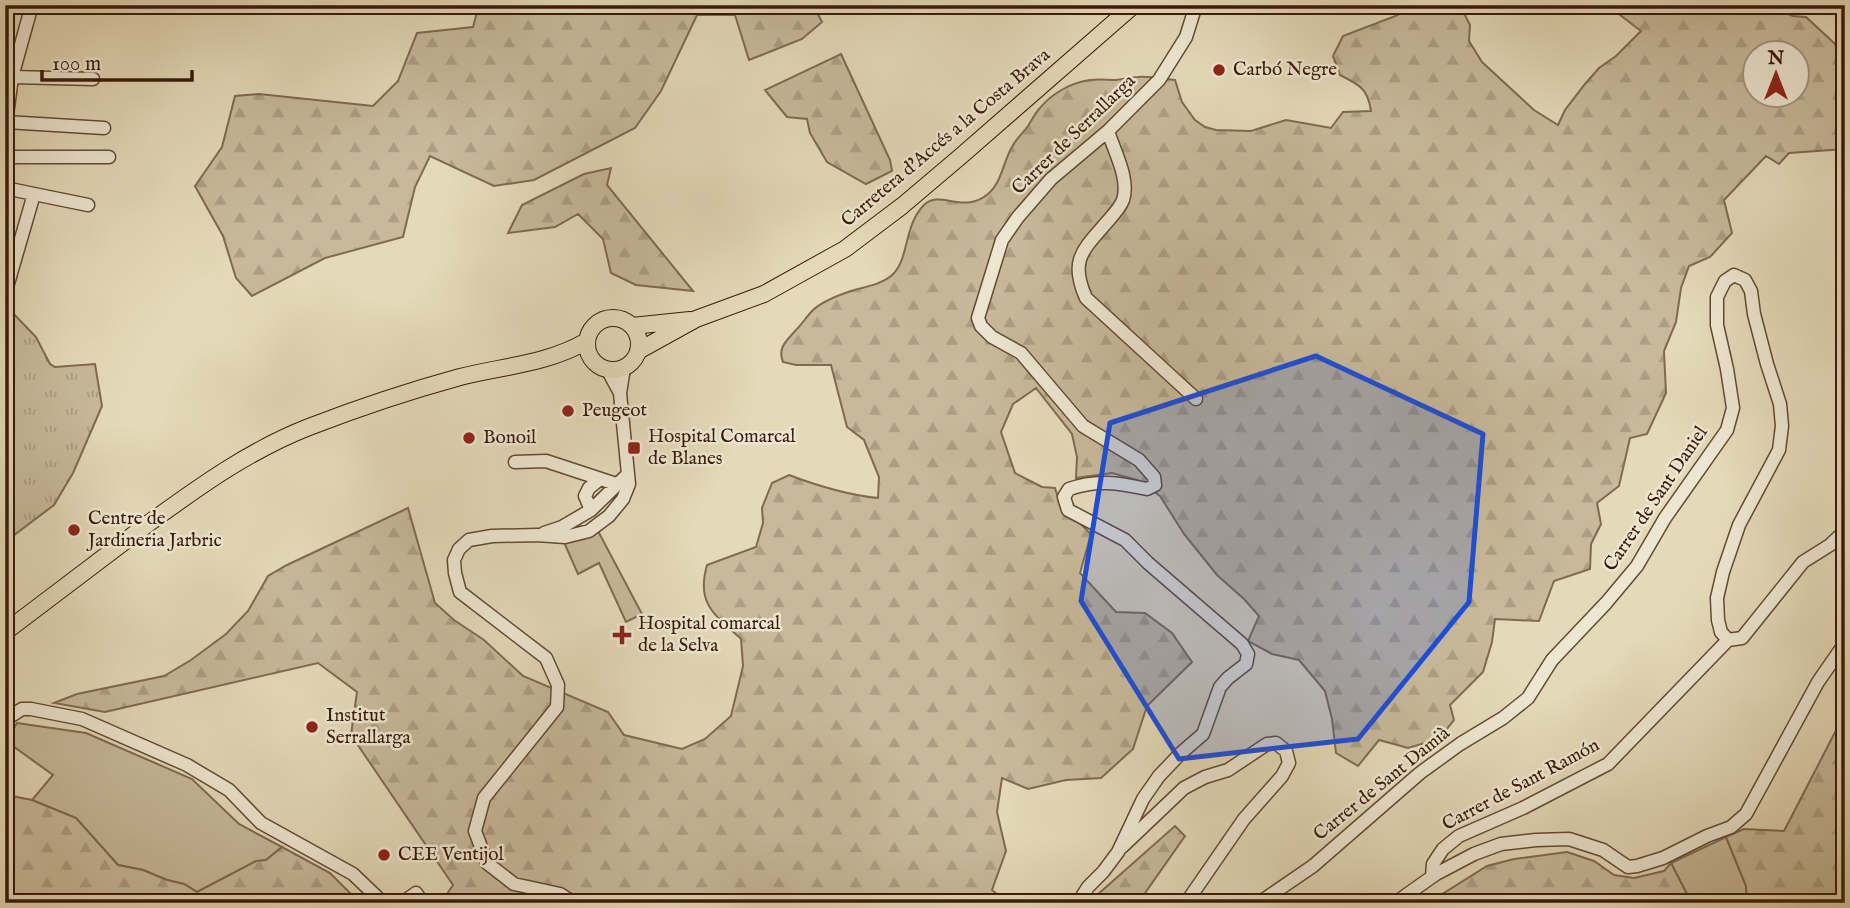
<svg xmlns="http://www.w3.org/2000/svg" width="1850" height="908" viewBox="0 0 1850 908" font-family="'IM FELL English',serif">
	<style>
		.green { fill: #c7b99a; stroke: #806a50; stroke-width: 2 }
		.forest { fill: url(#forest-firs); stroke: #806a50; stroke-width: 2; fill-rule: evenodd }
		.park { fill: url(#park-tufts); stroke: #806a50; stroke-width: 2 }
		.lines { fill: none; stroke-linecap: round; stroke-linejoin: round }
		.minor-casing { stroke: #634a33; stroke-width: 15 }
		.major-casing { stroke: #381a07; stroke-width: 18 }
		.minor { stroke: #ede6d1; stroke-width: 12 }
		.major { stroke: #e4d9b8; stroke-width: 16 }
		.marked { fill: #1d4ed8; fill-opacity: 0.2; stroke: #1d4ed8; stroke-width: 5; stroke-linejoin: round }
		.poi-dot { fill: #8f2418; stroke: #ede6d1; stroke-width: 2.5 }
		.labels { text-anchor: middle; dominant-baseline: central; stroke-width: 5; stroke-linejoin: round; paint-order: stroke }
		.poi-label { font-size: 19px; fill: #381a07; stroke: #ede6d1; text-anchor: start }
		.street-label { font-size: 19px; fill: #381a07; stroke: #ede6d1 }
	</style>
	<defs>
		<pattern id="forest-firs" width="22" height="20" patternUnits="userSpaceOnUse" patternTransform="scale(1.75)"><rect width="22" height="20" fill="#c7b99a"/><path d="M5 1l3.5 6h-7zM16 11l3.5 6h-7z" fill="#ac9e83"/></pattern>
		<pattern id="park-tufts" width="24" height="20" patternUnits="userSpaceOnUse" patternTransform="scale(1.75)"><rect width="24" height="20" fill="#c7b99a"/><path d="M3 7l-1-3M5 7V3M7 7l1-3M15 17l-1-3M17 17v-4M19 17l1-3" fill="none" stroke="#ac9e83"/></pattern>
	</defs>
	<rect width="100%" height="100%" fill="#e4d9b8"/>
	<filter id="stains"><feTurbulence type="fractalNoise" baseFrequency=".00286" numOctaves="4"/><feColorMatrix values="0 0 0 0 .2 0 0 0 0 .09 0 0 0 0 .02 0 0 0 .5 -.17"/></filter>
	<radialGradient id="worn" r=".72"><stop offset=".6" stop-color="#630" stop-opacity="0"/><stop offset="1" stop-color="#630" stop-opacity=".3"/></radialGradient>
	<!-- green -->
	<path class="green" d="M598,531l44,83 -16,8 -27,-59 -21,11 -15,-34z
		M17,723l69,10 106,46 47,45 43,23 -16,13 -10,2 -59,30 -13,-8 -17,-4 -24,-10 -25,-5 -42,-47 -44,-18 21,-25 -47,-34z
		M1726,837l20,49 1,17h-65l6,-7 -17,-33z"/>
	<!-- forest -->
	<path class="forest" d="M479,5h334l9,17 -20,17 -53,21 -14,-45h-38l-36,76 -26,37 -101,52 -40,6 -64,-30 -15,31 -12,50 -78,21 -73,38 -16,-18 -13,-42 -28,-50 27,-39 13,-51 24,-2 114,12 25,-25 19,-48 56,-6z
		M1402,5h58l10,20 -1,16 13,21 52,48 24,15 7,-15 20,-26 14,-16 17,-12 25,-25 -34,-26h158l28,11 13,1 28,26 11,13v93l-56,4 -10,11 -13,-8 -42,44 8,33 -22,24 -21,9 -8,22 -5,34 -12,29 2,42 -19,41 -17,4 -11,48 -22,17 4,21 -10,20 -1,25 -36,12 -15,40 -44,-2 -3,23 -9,30 -33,33 4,15 -15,19 -31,9 -29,-8 -21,26 -22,-13 -4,-34 -7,-28 -26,-31 -27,-6 -24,-13 11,-25 -15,-17 -27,-24 -33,-41 -24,-38 -23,-16 -25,-7 -36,5 1,-21 -5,-23 -36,-46 -23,16 -12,28 14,41 27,14 13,1 5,16 31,30 -11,39 36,39 29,1 27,20 20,29 -45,44 -14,43 -32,29 -35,2 -38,9 -26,-11 -5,34 9,39 -14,39 16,13h-567l12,-18 -102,-150 6,-43 -39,-29 -213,49 -51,-9 23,-9 87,-18 27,-16 35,-26 22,-23 20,-35 19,-11 121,-57 27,95 19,17 30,20 39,36 85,36 16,23 58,14 23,-10 26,-23 12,-50 -2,-27c-27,-25 -45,-35 -34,-74l49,-18 7,-24 -1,-15 10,-25 17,-8c29,11 58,20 89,23l1,-21 -15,-37 -17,-13 -16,-62h-35l-13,-3c-6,-14 4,-22 13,-32 6,-6 11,-14 17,-20 10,-9 26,-15 38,-19 13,-4 29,-6 40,-15 19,-16 12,-50 33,-71 16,-16 39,10 64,-11 14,-12 15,-32 24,-47 4,-8 11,-14 16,-21 4,-6 7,-13 12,-18 11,-14 32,-26 50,-28 9,-1 18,0 26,0 8,-1 15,-3 22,-3 12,-1 25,2 37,3l7,22 13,18 10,7 11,3 35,1 35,-11 45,8 12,-16 28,-1c-3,-22 -11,-26 -31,-36l-7,-19 10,-20 55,-21zM1756,52h42v42h-42z
		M841,54l49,106 2,11 -26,13 -39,-22 -17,-29 -3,-14 -20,-2 -22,-27z
		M611,168l-4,17 86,106 -57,-6 -25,-12 -8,-34 -25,-25 -23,13 -47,6 14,-28 62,-31z
		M1845,713v190h-98l-1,-17 -20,-49 18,-8 40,2z
		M7,795l25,5 44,18 42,47 25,5 24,10 17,4 13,8 59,-31 10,-1 16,-13 48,26 30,30h-355v-106z
		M1175,826l10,10 -47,67h-50z
		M1567,852l27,9 20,14 20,3 30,-7 7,-8 17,33 -6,7h-254l59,-37 27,-7z"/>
	<!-- park -->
	<path class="park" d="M9,309l27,28 14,27 5,3 40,-3 7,42 -29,67 -19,32 -49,37v-222z"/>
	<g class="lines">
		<!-- minor casing -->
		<g class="minor-casing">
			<path id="minor" d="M12,77l81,2
				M6,122l98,6
				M5,130l7,-53 20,-72
				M1108,131c6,20 22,48 15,69 -3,8 -10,15 -16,22 -24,28 -38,38 -21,76l110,101
				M5,157h104
				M5,188l29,6 -29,100
				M34,194l54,11
				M607,369l13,24
				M515,462l31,-1 70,23
				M591,510l-6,-14 4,-8 11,-9
				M544,533l18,-6 29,-17 37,-36
				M5,720l17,-11h9l51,10 105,46 42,25 32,33 92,51 24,23 3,6
				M1122,847l62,-59 21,-11 23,-7 39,-26 9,-1 10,8 3,12 -7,13 -38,43 -58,84
				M1432,876l1,-12 10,-15 16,-13 64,-28 85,-44 120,-124 14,-2 61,-76 27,-17 15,-14
				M402,903l14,-10 7,10
				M574,903l-14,-9 -46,-10 -27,-21 -12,-32 9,-33 73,-91 1,-22 -12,-27 -86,-66 -5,-19 -1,-13 5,-11 10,-9 23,-4 45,-1 28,2 24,-6 20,-15 14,-17 6,-15 -9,-91 4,-25
				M1078,903l10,-16 15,-15 15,-20 25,-53 16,-23 22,-23 22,-19 17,-47 8,-9 18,-14 2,-10 -6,-10 -94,-81 -23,-23 -57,-30 -4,-13 5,-8c28,-10 50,-6 78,0l8,-4 -1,-8 -15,-17 -56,-34 -62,-73 -29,-16 -11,-11 -3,-8 24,-78 16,-23 33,-38 57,-48 51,-51 27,-43 10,-32
				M1259,903l54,-37 107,-93 40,-29 43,-26 25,-20 24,-38 54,-57 31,-37 28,-48 62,-88 6,-22 -6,-39 -10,-44v-28l8,-16 9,-6 11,5 6,11 3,23 13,50 13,40 2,22 -3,24 -40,75 -16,47 -6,26 1,22 3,12 7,8
				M1395,903l41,-29 38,-20 27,-10 35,-4 33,-1 34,11 25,17 9,-1 26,-8 44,-22 24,-9 15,-13 72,-132 27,-39"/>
		</g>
		<!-- major casing -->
		<g class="major-casing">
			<path id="major" d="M587 344a26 26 0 1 1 52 0a26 26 0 1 1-52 0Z
				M632,326l58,-6
				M638,351l58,-32 68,-25 81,-45 57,-43 59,-50 173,-151
				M5,632c48,-36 96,-73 144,-109 51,-37 101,-73 160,-96 49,-19 100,-36 151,-50 44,-11 87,-13 127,-36"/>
		</g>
		<!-- minor -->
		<use href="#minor" class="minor"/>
		<!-- major -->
		<use href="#major" class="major"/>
	</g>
	<!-- marked area -->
	<path class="marked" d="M1316,356l167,78 -14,168 -111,137 -179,20 -98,-158 29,-178z"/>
	<!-- markers -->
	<g class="poi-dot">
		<circle cx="1219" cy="70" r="7"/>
		<circle cx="568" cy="411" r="7"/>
		<circle cx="469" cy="438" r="7"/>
		<rect x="627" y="441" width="14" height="14" rx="3.5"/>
		<circle cx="74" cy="530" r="7"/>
		<path d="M618.5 624.5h7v7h7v7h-7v7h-7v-7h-7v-7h7z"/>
		<circle cx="312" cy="727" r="7"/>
		<circle cx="384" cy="855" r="7"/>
	</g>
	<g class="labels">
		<!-- poi labels -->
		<g class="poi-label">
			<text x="1233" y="70">Carbó Negre</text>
			<text x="582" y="411">Peugeot</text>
			<text x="648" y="437">Hospital Comarcal<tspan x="648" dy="22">de Blanes</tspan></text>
			<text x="483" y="438">Bonoil</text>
			<text x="88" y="519">Centre de<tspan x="88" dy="22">Jardineria Jarbric</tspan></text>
			<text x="638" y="624">Hospital comarcal<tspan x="638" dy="22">de la Selva</tspan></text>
			<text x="326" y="716">Institut<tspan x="326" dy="22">Serrallarga</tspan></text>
			<text x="398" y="855">CEE Ventijol</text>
		</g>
		<!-- street labels -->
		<g class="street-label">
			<text transform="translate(1074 135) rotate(-44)">Carrer de Serrallarga</text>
			<text transform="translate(946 138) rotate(-40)">Carretera d'Accés a la Costa Brava</text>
			<text transform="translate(1656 499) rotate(-56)">Carrer de Sant Daniel</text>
			<text transform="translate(1382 784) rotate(-39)">Carrer de Sant Damià</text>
			<text transform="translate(1521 785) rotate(-28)">Carrer de Sant Ramón</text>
		</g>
	</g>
	<!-- margin -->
	<rect width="1850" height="908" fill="none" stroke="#e4d9b8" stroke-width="28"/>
	<rect x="7" y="7" width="1836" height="894" fill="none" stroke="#381a07" stroke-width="3.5"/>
	<rect x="14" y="14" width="1822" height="880" fill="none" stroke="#381a07" stroke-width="2"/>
	<!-- north arrow -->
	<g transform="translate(1776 74)"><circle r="33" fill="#ede6d1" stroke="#a59480" stroke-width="2"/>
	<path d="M0-5L12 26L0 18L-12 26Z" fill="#8f2418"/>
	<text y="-10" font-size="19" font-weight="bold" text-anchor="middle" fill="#381a07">N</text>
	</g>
	<!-- scale -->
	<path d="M42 70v10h150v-10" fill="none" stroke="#381a07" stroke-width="3.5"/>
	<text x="52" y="70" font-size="21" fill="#381a07" stroke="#ede6d1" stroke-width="5" paint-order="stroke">100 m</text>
	<rect width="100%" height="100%" filter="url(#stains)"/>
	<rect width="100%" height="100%" fill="url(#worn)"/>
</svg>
